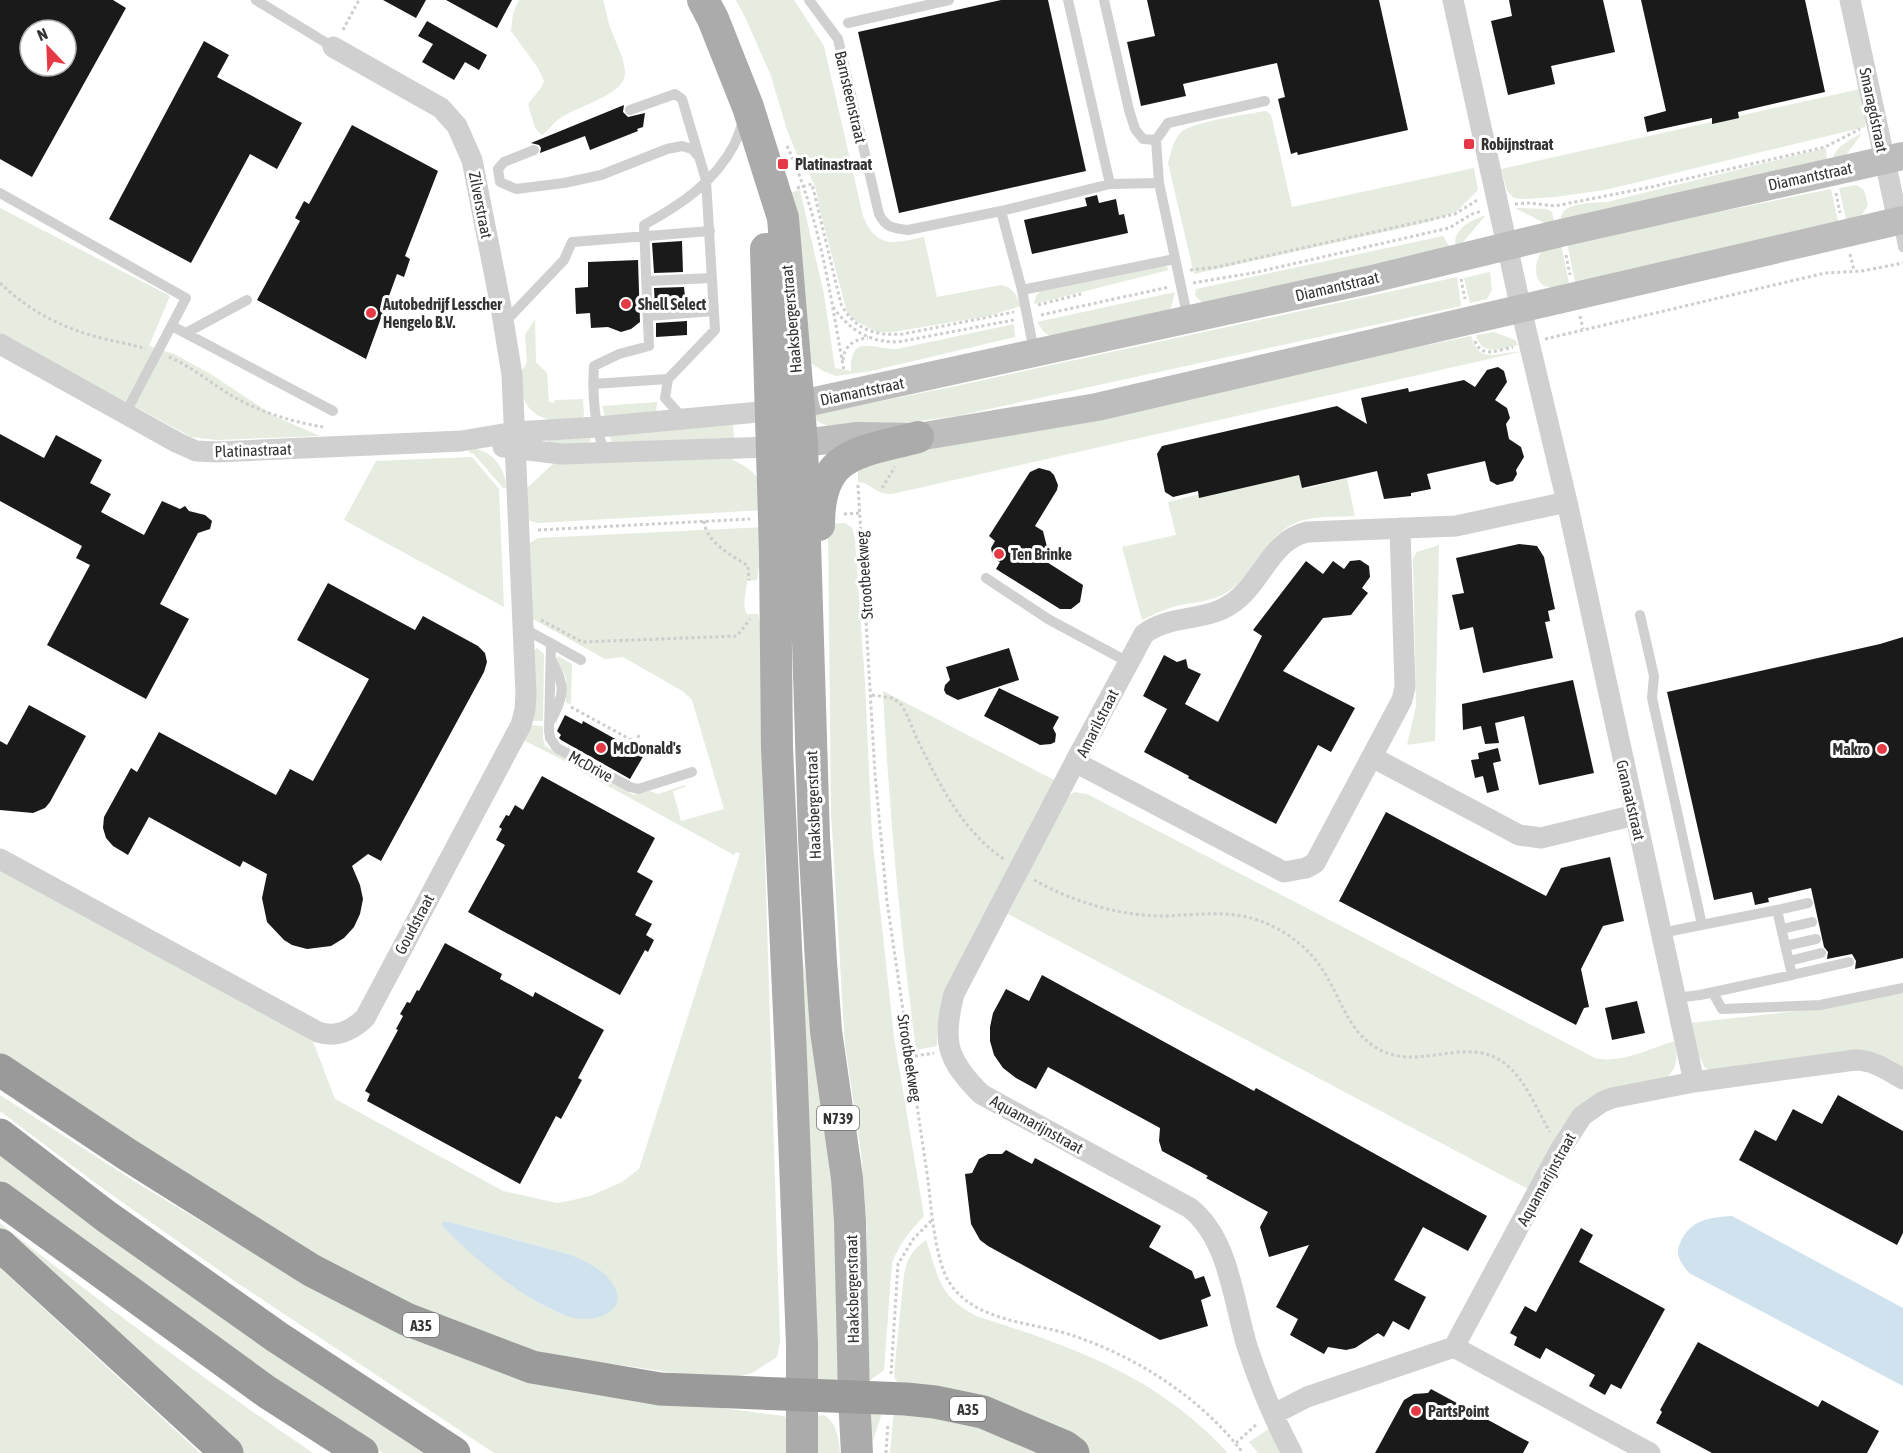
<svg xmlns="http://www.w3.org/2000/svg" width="1903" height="1453" viewBox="0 0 1903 1453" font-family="'Asap Condensed',sans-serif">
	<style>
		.green { fill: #e6ecdf; fill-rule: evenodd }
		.water { fill: #cfe2ee }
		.building { fill: #1a1a1a; fill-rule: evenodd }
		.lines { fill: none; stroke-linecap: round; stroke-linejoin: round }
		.path { stroke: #cdcdcd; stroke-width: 3; stroke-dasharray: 3 3; stroke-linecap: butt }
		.lane { stroke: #d0d0d0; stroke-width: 10 }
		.street { stroke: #d0d0d0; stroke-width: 21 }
		.secondary { stroke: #bdbdbd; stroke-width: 28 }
		.primary { stroke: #ababab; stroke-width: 32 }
		.highway { stroke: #9a9a9a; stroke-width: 33 }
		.poi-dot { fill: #e63946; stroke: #fff; stroke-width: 2 }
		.labels { text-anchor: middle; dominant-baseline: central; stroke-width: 6; stroke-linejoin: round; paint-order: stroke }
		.shield { fill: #fff; stroke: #707070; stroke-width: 1.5 }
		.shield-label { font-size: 15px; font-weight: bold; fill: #333 }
		.street-label { font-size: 16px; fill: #333; stroke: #fff }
		.poi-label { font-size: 16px; font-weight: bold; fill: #333; stroke: #fff; text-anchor: start }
	</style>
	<rect width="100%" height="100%" fill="#fff"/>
	<!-- green -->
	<path class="green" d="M519,0h84c3,9 4,18 7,27 5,15 14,29 15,45 2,23 -49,34 -66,47 -6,4 -10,11 -17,16l-7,-7 -7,-24 13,-16 3,-7 -6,-13 -27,-37 2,-18z
		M736,0h58l30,46 39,170c14,34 31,27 61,21l13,60 64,-12c12,2 16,11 20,21l-33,10 -95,16h-16l-25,-13 -5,-7 -28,-105 -3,-18 -8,-18 -4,1 -17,-42 -16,-54 -25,-57z
		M1860,89l6,34 -1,4 -260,63 -50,7 -30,2 -11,-1 -7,-7 -6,-22z
		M1266,111l5,4 21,92 182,-39 4,22 -22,22 -27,10 -235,52 -26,-111c3,-10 5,-22 12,-30 10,-11 69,-19 86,-22z
		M1862,133l-24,33 -5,-7c3,-14 18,-19 29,-26z
		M1826,148l1,16 -266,56c-2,-18 33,-17 46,-18z
		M1856,185l8,5 4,15 -7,11 -15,3 -7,-31z
		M1831,189l7,32 -263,61 -8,-39z
		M800,190l24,104 11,74 16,3c-1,-38 22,-22 46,-22l117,-25 1,13 -144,34 -35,5 -13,-5 -12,-8 -23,-170z
		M0,208l170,88 -21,50 25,8 35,19 65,43 46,20 -104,4 -25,-3 -191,-104z
		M1515,208l32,1 5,3 3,14 -3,1z
		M1486,215l-28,33 -3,-6c2,-16 17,-22 31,-27z
		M1443,236l8,13 -242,53h-7l-7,-6 1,-7z
		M1561,244l8,39c-7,2 -17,6 -24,3 -14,-6 -10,-32 1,-38 4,-2 10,-2 15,-4z
		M1166,266l3,4 -135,34 2,-8 4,-5z
		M1490,272l2,18 -5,9 -17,4 -6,-25z
		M1457,277l4,29 -504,110 -99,13 -28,-2 -20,-9 2,-3 139,-28z
		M1175,292l-4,16 -3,3 -118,25 -6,-4 -7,-10z
		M535,319l1,43 11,11 2,29 5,1 1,-3 28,-1 1,16 -2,3 -23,3 -12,-2 -10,-4 -8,-7 -7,-12 -1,-24 6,-10 -2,-27z
		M1494,332l21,8 3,5c-19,3 -35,13 -42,-10z
		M1471,336c9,30 26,15 49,16l-628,142c-20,0 -17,-10 -34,-12v-16l5,-3z
		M657,402l-1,12 -51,2 -3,-10z
		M733,422l1,16 -122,4 -6,-12z
		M584,431l7,9 -3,3 -38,1 -3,-4z
		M469,448c23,2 35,17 38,40h-4l-30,-35h-4z
		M472,457l27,32 5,118 -160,-87 32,-59z
		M731,459c25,11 34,23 34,51l-227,13 -10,-3 -2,-31 28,-26z
		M1299,469l5,20 43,-11 8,38c-54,2 -65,-1 -99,44 -8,11 -16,24 -27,31 -17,11 -35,11 -53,15 -12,3 -23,9 -34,14l-20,-73 54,-12 -8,-33z
		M845,523l7,5 3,11 10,144 7,152 22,202 30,179c-14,15 -25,28 -32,47l-8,107 -17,13v-153l-6,-78 -16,-107 -14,-232 -3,-289z
		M765,527l-8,53 -10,1c0,11 -6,21 0,33h11l4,19v131l18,578 -3,15 -25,16 -11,3 -30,2 -140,-20 -53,-11 -54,-16 -121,-56 -343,-215v-191l312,170 23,60 168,92 54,12 16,-3 17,-4 32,-14 17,-13 101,-315 -4,-2 -2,3 -159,-87v-2l-52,-26 7,-15 13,1v13l2,7 89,49 13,-5 11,4 27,-9v2l-12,4 8,30 43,-12 -32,-109 -8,-8 -61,-35 -18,2 -74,-41 -1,-75 8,-5zM446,1221l126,34 27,15 11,10 -47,35c-48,-20 -82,-57 -117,-94z
		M1439,545l-4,196 -28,4 9,-39 -3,-148 4,-6z
		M537,648l7,6 -1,67h-10l-1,-69z
		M558,656l14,8 -1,40 -5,-1v-25l-10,-19z
		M883,691l171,89 -112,227 -5,22v17l-21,4c-16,-120 -27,-239 -33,-359z
		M1074,792l13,2 508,264c26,6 54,-9 79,-17 4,14 4,27 -7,36l-60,13 -77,100 -522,-276 58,-116z
		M802,956l7,37 30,214 3,180 -32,-1z
		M1903,991v79l-39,-20 -137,23 -22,-5 -12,-24 -4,-21 109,-12z
		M0,1095l142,91 122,73 69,37 373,110 78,10 3,2 3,35h-296l-261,-173 -135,-95 -98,-74z
		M0,1153l426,300h-43l-96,-64 -287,-206z
		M0,1223c102,81 206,158 313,230h-72l-241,-224z
		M926,1240c13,38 12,55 50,76 97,31 180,59 252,137h-141l-188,-69 -4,-5 -1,-6 10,-98c3,-16 8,-25 22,-35z
		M0,1268l13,12 187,173h-200z
		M879,1410l2,6 -12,37 -2,-41z
		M894,1410l77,14 69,29h-150z
		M824,1415c13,8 15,23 16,38h-32l3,-30 7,-7z
		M1270,1428l10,25h-22l-9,-11z"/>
	<!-- water -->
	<path class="water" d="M1732,1216l171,92v78l-214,-113c-4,-5 -9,-11 -10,-16 -2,-6 -1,-9 1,-14 10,-23 30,-26 52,-27z
		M446,1221l126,34c13,7 29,13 38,25 23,29 -11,43 -35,38 -38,-7 -109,-65 -134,-94z"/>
	<!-- building -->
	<path class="building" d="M0,0h113l13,8 -94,169 -32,-18zM30,30h36v36h-36z
		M383,0h43l-10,18z
		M446,0h66l-15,28z
		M1001,0h47l38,171 -187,42 -41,-181z
		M1147,0h232l29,130 -110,25 -1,-3 -6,2 -13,-55 7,-2 -8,-34 -94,21 3,12 -45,10 -14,-64 28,-6z
		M1509,0h94l12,52 -64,14 4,18 -47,11 -17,-74 21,-5z
		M1641,0h164l20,92 -87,20 1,6 -27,6v-6l-65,14 -3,-15 22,-6z
		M427,21l60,34 -8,15 -14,-8 -11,18 -32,-18 11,-18 -15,-8z
		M204,41l25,14 -12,22 85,46 -25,46 -27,-15 -59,109 -82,-44z
		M624,105l-1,7 5,5 17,-4 -2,14 -6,2 1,2 -48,19 -5,-14 -45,17 1,-5 -2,-3 -8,-2z
		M352,125l86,46 -33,85 5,3 -6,18 -7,-3 -31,85 -109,-59 43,-79 -5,-3 9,-17 5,3z
		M1097,195l2,8 17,-4 3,16 5,-1 4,19 -96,21 -8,-34 63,-14 -2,-8z
		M682,241l1,31 -29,1 -2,-30z
		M638,260l2,62 -9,7 -10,3 -13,-5 -17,1 -1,-15 -14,1 -1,-26 13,-1v-25z
		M684,287l2,19 -31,2 -1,-20z
		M687,321v14l-31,2v-14z
		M1498,367l6,4 3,11 -12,18 12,8 3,10 -4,6 3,15 12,8 3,10 -8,13 1,4 -4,7 -16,4 -7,-4 -5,-20 -58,13 4,15 -20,4v3l-27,3 -7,-28 -75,17 -3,-13 -100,23 -1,-7 -25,6 -8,-5 -8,-38 5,-8 175,-40 30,18 -6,-26 47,-10 1,4 55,-12 11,7 12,-17z
		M0,434l44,24 12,-23 46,25 -12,23 21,11 -10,18 43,23 18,-34 18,8 5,-3 4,5 16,4 7,6 -2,8 -12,4 -38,71 29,15 -43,80 -99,-54 43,-80 -14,-7 6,-12 -82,-45z
		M1039,468l11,3 4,4 4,10 -1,5 -22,36 8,5 5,20 -6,8 41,26 -3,17 -9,7h-11l-64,-40 4,-7 -7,-4 -2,-10 4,-7 -6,-5 41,-64z
		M1519,544l18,2 7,11 11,52 -7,2 2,10 -5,1 8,36 -70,15 -10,-46 -13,3 -8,-35 12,-2 -8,-35z
		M1360,560l9,6 1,11 -8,11 6,5 -17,22 -28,3 -40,53 72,37 -24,44 -13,-7 -42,79 -88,-46 1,-2 -45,-24 23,-43 -24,-13 21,-41 13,7 9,-3 2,9 13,6 -16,30 33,18 44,-86 -9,-6 53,-69 17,13 10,-13 11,8 6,-8z
		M328,583l87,47 8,-14 55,30 7,7 2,9 -3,10 -103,189 -13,-7 -16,12 8,19 3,14 -3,15 -6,13 -10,11 -13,8 -24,3 -15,-4 -8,-5 -17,-18 -5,-24 5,-24 -24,-13 -3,6 -91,-50 -21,38 -15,-9 -7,-8 -3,-10 1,-11 27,-49 6,4 22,-40 117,63 14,-26 23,12 56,-102 -72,-39z
		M1903,637v321l-48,11 1,-8 -4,-7 -25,5 1,-7 -4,-5 -13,-59 -43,10 1,4 -14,3 -3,-13 -38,8 -47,-208 213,-48z
		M1009,648l10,32 -61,20 -12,-6 -2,-4 1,-5 5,-5 -4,-13z
		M1573,680l21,93 -55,12 -15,-69 -29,7 4,20 -14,1 -4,-18 -18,4 -1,-26z
		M999,688l60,29 -6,11 3,6 -1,8 -4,2 -11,1 -56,-29z
		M29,705l57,31 -36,66 -5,6 -12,5 -33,-3v-69l7,4z
		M565,715l17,9 1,-3 61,34 -14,24 -69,-39 -2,-2 2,-3 -4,-4z
		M1498,748l3,13 -8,2 6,27 -12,3 -4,-17 -8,2 -4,-18 8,-1 -1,-6z
		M542,776l113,62 -18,34 16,9 -18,34 17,9 -6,11 8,5 -6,12 -3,-2 -25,45 -152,-83 37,-67 -9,-5 6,-11 -3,-2 7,-12 3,1 6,-11 8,5z
		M1386,812l160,84 15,-28 49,-11 14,64 -21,5 -22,43 8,38 -5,1 -8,17 -237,-124z
		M445,943l57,31 -2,5 33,18 2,-5 69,38 -26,48 4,2 -21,39 -5,-3 -36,68 -153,-83 3,-7 -5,-3 33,-61 -2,-1 7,-13 -3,-2 7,-12 3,1 7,-13 2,1z
		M1042,975l212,116 2,-3 231,128 -19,35 -45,-24 -29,53 32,17 -17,33 -16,-9 -9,16 -6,-4 -23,15 -9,2 -18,-3 -4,7 -34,-19 8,-16 -22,-12 33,-62 -40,12 -9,-30 8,-15 -62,-34 2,-2 -46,-25 -3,-10 1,-13 -112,-61 -12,22 -20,-11 -13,-10 -9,-13 -4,-14v-14l3,-14 13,-24 23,12z
		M1637,1001l8,32 -33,7 -7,-32z
		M1838,1095l65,36v102l-6,12 -158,-85 16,-30 21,11 17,-32 29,15z
		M1006,1150l26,14 3,-6 126,68 -12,21 43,24 3,8 9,-3 7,20 -10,4 7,26 -48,14 -172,-94 -8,-6 -9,-16 -6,-50 7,-1 7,-14 9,-5h14z
		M1581,1228l12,7 -14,27 86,47 -44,80 -10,-5 -6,11 -16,-9 6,-11 -49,-27 -6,11 -26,-14 3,-8 -7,-4 15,-27 11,6z
		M1698,1342l120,65 4,-7 57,31 -12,22h-155l-56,-30 6,-11 -2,-2z
		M1431,1389l98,53 -6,11h-148l29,-53 10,-6 14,-1z"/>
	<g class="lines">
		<!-- path -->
		<path class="path" d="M343,30l16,-30
			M787,146c33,71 43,148 57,225
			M797,188l15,-4 29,120c14,26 34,32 62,30l111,-22
			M1836,193l4,20
			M1515,204l14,-1 26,3 96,-19 174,-40 35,-18
			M1850,254l4,16
			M1566,255l4,20
			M1190,270l27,-3 238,-53 24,-15
			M1461,279l4,20
			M0,283c29,28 62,45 101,55 15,4 30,6 45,11
			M1193,283l60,-10 196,-45 23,-14 10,-3
			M1038,305l43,-11
			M833,307c17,23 35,35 65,35l116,-22
			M1041,315l128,-28
			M1580,316l3,13
			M1545,339l280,-66 37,-2 41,-8
			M1475,341c7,18 23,9 38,6
			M169,357c22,9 44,28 65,40 26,15 59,25 89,30
			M843,360c1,-14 11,-21 25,-22
			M858,485l17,289 12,128 41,278c3,27 7,79 21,102 27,42 85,39 128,55 63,22 125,62 166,116
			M882,488l13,-21
			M844,514l16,-1
			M704,521c2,22 28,34 44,45l1,14
			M538,530l212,-11
			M541,620l41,22 155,-6 13,-17
			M872,695l20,3 8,5c8,11 12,25 18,38 22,44 44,90 86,118
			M571,707l64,35 5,-8
			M635,742l12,8
			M1034,880c39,22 86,36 130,36 34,-1 66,-7 99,6 23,9 46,26 59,47 19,28 24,59 53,78 45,29 97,-19 137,23 14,13 28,45 38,62
			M909,1057l25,-4
			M891,1374l7,-110 16,-26 18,-18
			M1236,1443l21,-19
			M886,1453l2,-30"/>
		<!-- lane -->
		<path class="lane" d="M256,0l77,47
			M809,0l29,39 41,175c7,14 14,14 29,16l93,-19 109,-27 49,-1
			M1068,0l42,184
			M1104,0l25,110 6,19 8,10 13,1
			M848,23l101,-23
			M630,110l45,-16 7,5 24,81 9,150 -47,49 -3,19 19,21
			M534,150l-30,12 -6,7 2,13 16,7 48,-6 37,-8 66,-26 15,-3 10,3 7,8
			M0,193l186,105 -61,116
			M1001,211l21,79 12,61
			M1898,221l5,26
			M647,281l64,-3
			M1022,290l153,-31
			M648,316l66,-5
			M1188,319l-29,-136 -3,-43 12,-17 97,-22
			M504,323l60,-63 8,-18 138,-11
			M172,326l161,85
			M186,333l61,-33
			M593,384l75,-5
			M604,453c-9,-30 -12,-55 -10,-87l25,-12 30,-8 -5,-121c36,-20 70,-42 90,-80 4,-8 7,-18 10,-26
			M986,578l62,41 80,43
			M1640,615l14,61 -2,22 50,227
			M523,628l58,32
			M551,643l-2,88 1,7 7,10 73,39 8,2 54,-17
			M552,719c12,-25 14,-32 0,-58
			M1777,910l31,-7
			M1782,929l30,-7
			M1661,933l116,-23 15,65 -92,20 -25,3
			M1785,946l31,-7
			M1789,961l32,-8
			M1792,975l57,-13
			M1713,993l9,16 98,-4 83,-17"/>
		<!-- street -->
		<path class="street" d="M1453,0l68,309 46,193 127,580 161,-22c18,0 32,10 48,19
			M1850,0l48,221
			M0,344l178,99 18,8 21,1 244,-11 54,-9 82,-5 173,-16
			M503,447l58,7 211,-7
			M1400,528l5,159 -3,13 -87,163 -9,5 -22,4 -209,-110 69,-128c26,-20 61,-12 87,-30 30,-19 39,-64 76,-72l149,-6 111,-24
			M1372,757l147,78 22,3 94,-23
			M1075,762l-121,232c-12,47 -8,65 27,100l209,114c39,31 43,92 57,138 12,37 27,73 45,107
			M0,859l318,173c18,6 33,-1 47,-14l156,-293 4,-15 1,-16 -14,-319 -11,-68 -29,-147 -15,-34 -16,-18 -108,-61
			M1454,1347l196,106
			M1274,1414l33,-17 147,-50 106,-197 22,-34 20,-14 10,-4 82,-16"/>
		<!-- secondary -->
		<path class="secondary" d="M778,409l590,-129 193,-47 342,-77
			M780,446l78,-10 60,1 179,-30 806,-187"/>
		<!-- primary -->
		<path class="primary" d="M703,0l10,19 35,88 35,111 19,226 12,393 7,125 5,69 21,147 3,43 4,177 3,55
			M766,249l9,304 2,195 14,309 11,288v108
			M819,525c0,-74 40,-72 99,-88"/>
		<!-- highway -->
		<path class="highway" d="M0,1070l128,85 183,115 95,49 126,48 128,22 246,10 29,3 48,10 82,35 8,6
			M0,1135l107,82 170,120 177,116
			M0,1198l267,194 95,61
			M0,1245l227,208"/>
	</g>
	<!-- markers -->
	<g class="poi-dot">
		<rect x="1463" y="138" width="12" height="12" rx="3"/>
		<rect x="777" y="158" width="12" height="12" rx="3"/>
		<circle cx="626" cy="304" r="6"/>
		<circle cx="371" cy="313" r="6"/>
		<circle cx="999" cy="554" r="6"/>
		<circle cx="601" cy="748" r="6"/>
		<circle cx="1882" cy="749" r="6"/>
		<circle cx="1416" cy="1411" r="6"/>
	</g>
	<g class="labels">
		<!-- shield labels -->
		<g class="shield">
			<rect x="817" y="1106" width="42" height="24" rx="4.5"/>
			<rect x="403" y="1313" width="36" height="24" rx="4.5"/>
			<rect x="950" y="1397" width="36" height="24" rx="4.5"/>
		</g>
		<g class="shield-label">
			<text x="838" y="1118">N739</text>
			<text x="421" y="1325">A35</text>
			<text x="968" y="1409">A35</text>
		</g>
		<!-- street labels -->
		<g class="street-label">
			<text transform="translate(851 97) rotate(77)">Barnsteenstraat</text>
			<text transform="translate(1874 110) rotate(78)">Smaragdstraat</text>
			<text transform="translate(1810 176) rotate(-12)">Diamantstraat</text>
			<text transform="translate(481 205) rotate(79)">Zilverstraat</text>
			<text transform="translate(1337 286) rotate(-13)">Diamantstraat</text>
			<text transform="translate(791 319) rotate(-95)">Haaksbergerstraat</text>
			<text transform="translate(862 391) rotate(-12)">Diamantstraat</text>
			<text transform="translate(253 450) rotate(-2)">Platinastraat</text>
			<text transform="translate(864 575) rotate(-94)">Strootbeekweg</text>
			<text transform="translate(1097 723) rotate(-63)">Amarilstraat</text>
			<text transform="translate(591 766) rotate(29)">McDrive</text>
			<text transform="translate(1631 800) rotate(77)">Granaatstraat</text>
			<text transform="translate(813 805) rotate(-92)">Haaksbergerstraat</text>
			<text transform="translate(414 924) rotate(-62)">Goudstraat</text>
			<text transform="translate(910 1058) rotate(81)">Strootbeekweg</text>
			<text transform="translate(1037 1124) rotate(29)">Aquamarijnstraat</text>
			<text transform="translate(1546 1179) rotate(-61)">Aquamarijnstraat</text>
			<text transform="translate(852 1289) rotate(-91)">Haaksbergerstraat</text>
		</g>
		<!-- poi labels -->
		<g class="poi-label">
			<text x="1481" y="144">Robijnstraat</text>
			<text x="795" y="164">Platinastraat</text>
			<text x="383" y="304">Autobedrijf Lesscher<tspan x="383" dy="18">Hengelo B.V.</tspan></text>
			<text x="638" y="304">Shell Select</text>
			<text x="1011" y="554">Ten Brinke</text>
			<text x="613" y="748">McDonald's</text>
			<text x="1870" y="749" text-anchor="end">Makro</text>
			<text x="1428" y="1411">PartsPoint</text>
		</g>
	</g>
	<!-- north arrow -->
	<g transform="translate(48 48) rotate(337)"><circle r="28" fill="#ffffff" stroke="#adadad" stroke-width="1.5"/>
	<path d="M0-4.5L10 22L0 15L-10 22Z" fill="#e63946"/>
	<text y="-9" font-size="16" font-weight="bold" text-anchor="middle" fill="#333333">N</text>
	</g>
</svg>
